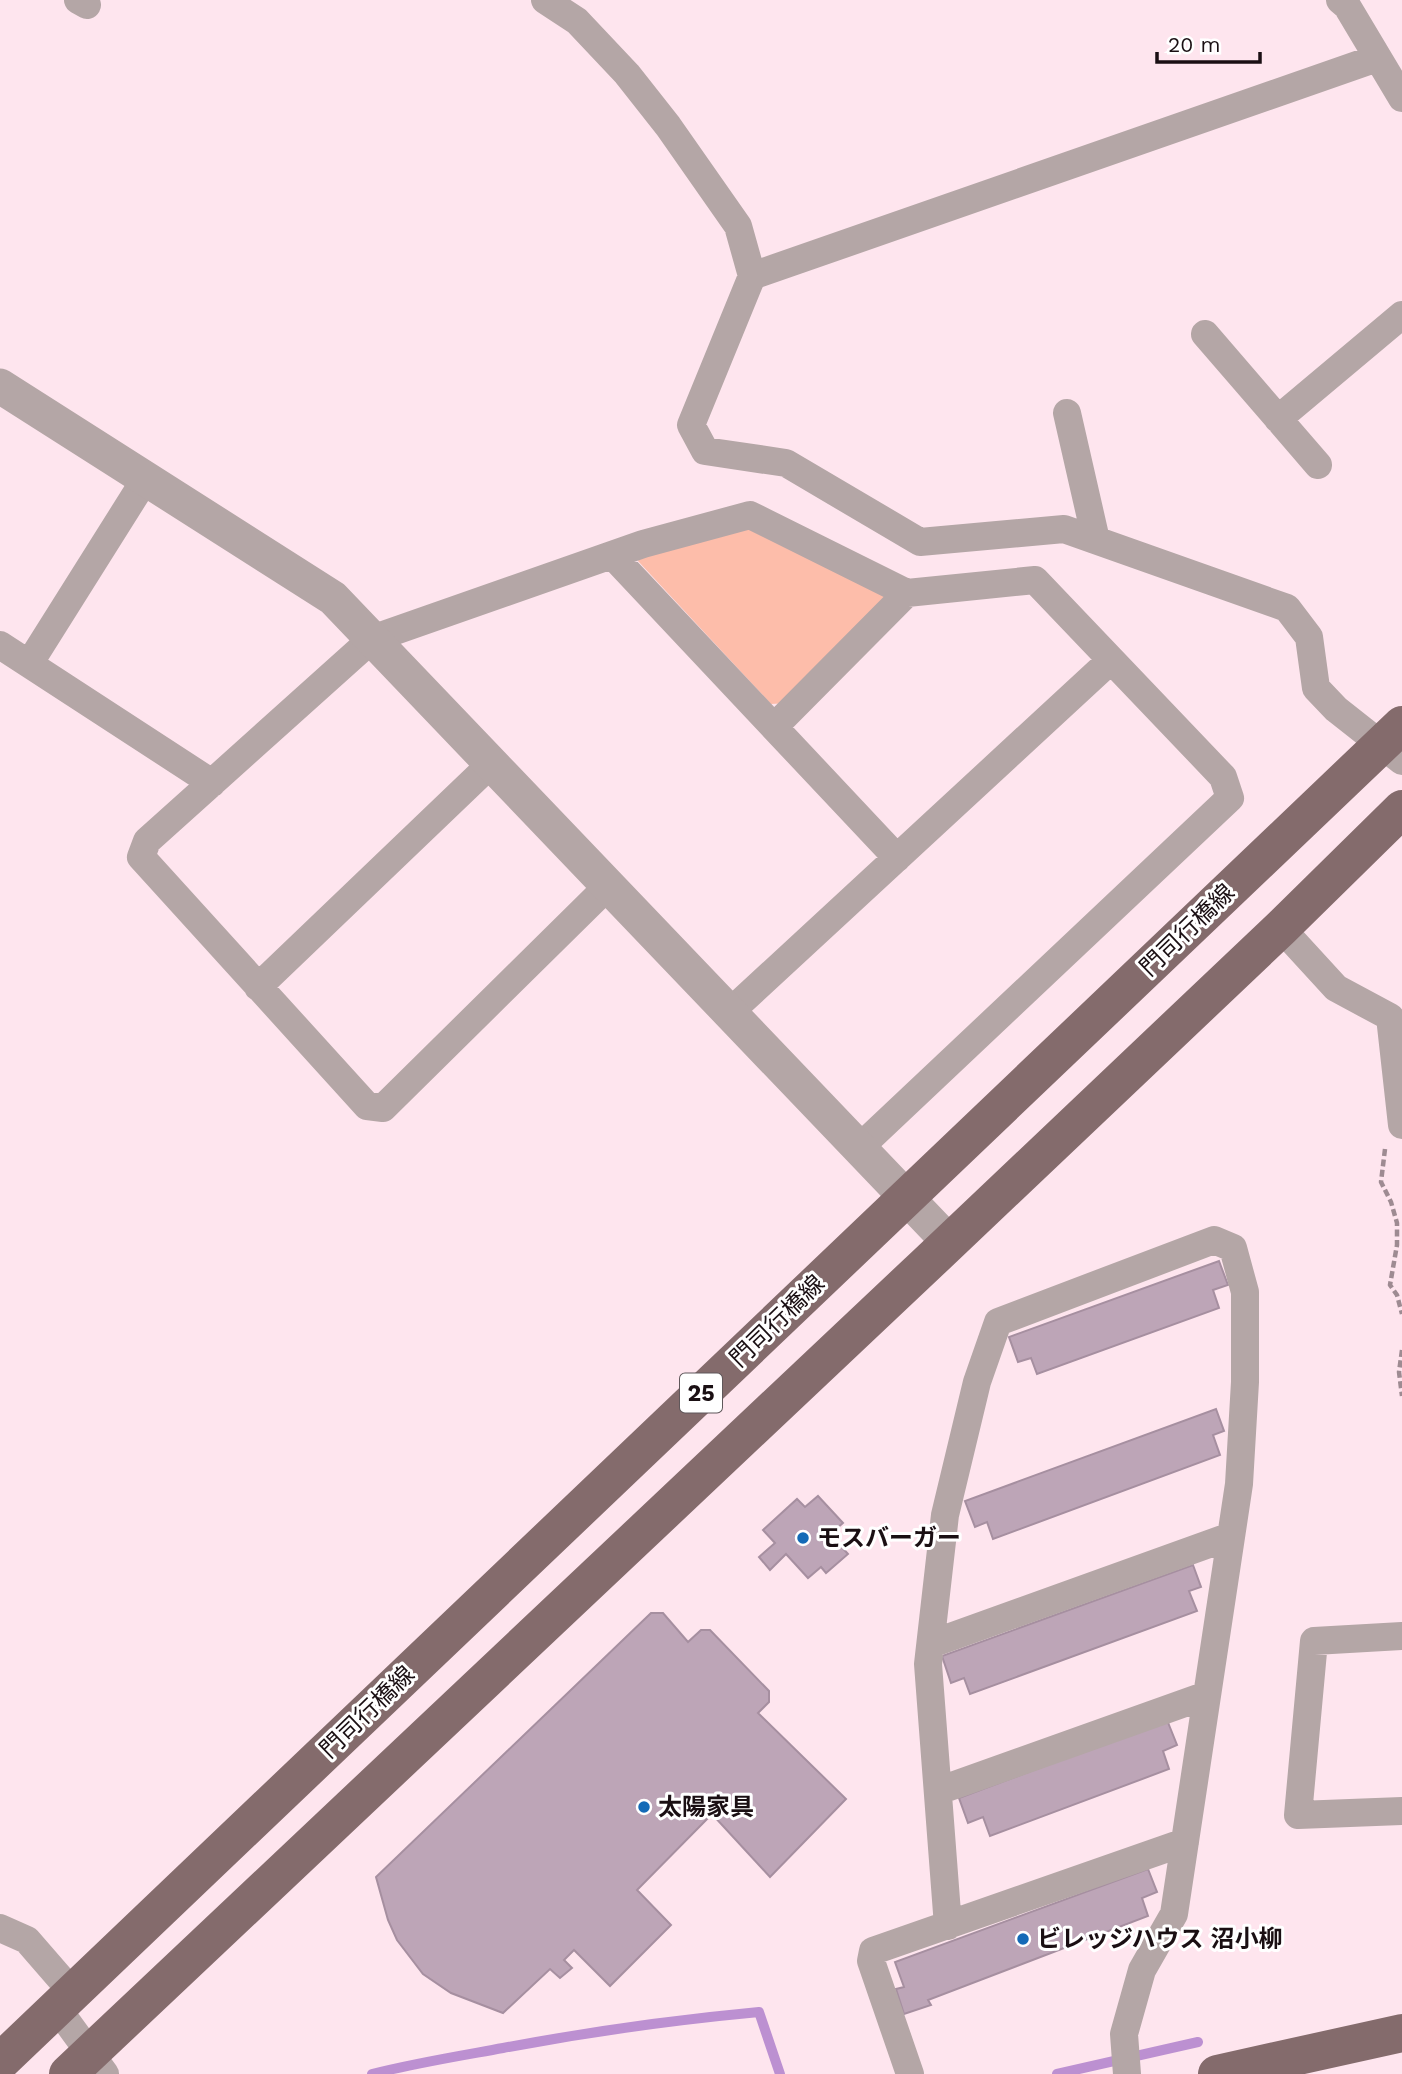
<svg xmlns="http://www.w3.org/2000/svg" width="1402" height="2074" viewBox="0 0 1402 2074" font-family="'Work Sans','Noto Sans JP',sans-serif">
	<style>
		.green { fill: #fdbdaa }
		.lines { fill: none; stroke-linecap: round; stroke-linejoin: round }
		.stream { stroke: #bc90d1; stroke-width: 10 }
		.building { fill: #bda5b7; stroke: #a68fa0; stroke-width: 2 }
		.path { stroke: #9e8b92; stroke-width: 4.5; stroke-dasharray: 7 3.5; stroke-linecap: butt }
		.minor { stroke: #b4a6a6; stroke-width: 28 }
		.tertiary { stroke: #b4a6a6; stroke-width: 35 }
		.primary { stroke: #846b6c; stroke-width: 38 }
		.poi-dot { fill: #146ab7; stroke: #fff; stroke-width: 2.5 }
		.labels { text-anchor: middle; dominant-baseline: central; stroke-width: 6; stroke-linejoin: round; paint-order: stroke }
		.shield { fill: #fff; stroke: #5f575a; stroke-width: 2 }
		.shield-label { font-size: 23px; font-weight: bold; fill: #1a0f13 }
		.street-label { font-size: 24px; fill: #1a0f13; stroke: #fff }
		.poi-label { font-size: 24px; font-weight: bold; fill: #1a0f13; stroke: #fff; text-anchor: start }
	</style>
	<rect width="100%" height="100%" fill="#fee5ee"/>
	<!-- green -->
	<path class="green" d="M749,520l137,66 2,17 -99,100 -18,1 -133,-143 4,-11z"/>
	<g class="lines">
		<!-- stream -->
		<path class="stream" d="M372,2074c43,-11 87,-18 131,-26 85,-16 170,-28 256,-36l21,62
			M1057,2074l141,-32"/>
	</g>
	<!-- building -->
	<path class="building" d="M1219,1261l9,24 -15,5 6,18 -182,66 -6,-16 -13,4 -9,-25z
		M1216,1409l8,22 -11,4 7,20 -227,84 -6,-17 -12,5 -10,-26z
		M818,1496l25,27 -13,11 18,20 -22,19 -5,-6 -13,11 -22,-24 -16,16 -11,-13 16,-14 -12,-13 34,-31 8,8z
		M1193,1565l8,22 -12,4 8,20 -227,83 -6,-16 -13,5 -9,-27z
		M651,1613h12l25,29 13,-12h9l59,61v11l-11,11 88,86 -76,78 -58,-63 -75,76 34,35 -61,61 -36,-36 -10,10 8,8 -12,10 -10,-9 -47,44 -52,-20 -28,-19 -26,-34 -9,-20 -12,-43z
		M1167,1720l10,25 -14,6 6,18 -179,67 -7,-19 -15,6 -9,-25z
		M1148,1869l9,23 -15,6 6,18 -220,84 3,5 -27,9 -8,-25 8,-2 -9,-25z"/>
	<g class="lines">
		<!-- path -->
		<path class="path" d="M1385,1149l-4,33 10,20 6,21v22l-7,40 7,10 5,19
			M1402,1350l-3,22 3,24"/>
		<!-- minor -->
		<path class="minor" d="M78,0l9,5
			M545,0l32,21 50,53 41,52 70,100 14,50
			M1340,0l7,6 55,92
			M1377,58l-625,218 -61,149 14,26 81,12 134,79 144,-13 223,79 22,29 7,51 20,21 66,52
			M1205,334l113,131
			M1067,413l29,127
			M1278,419l124,-104
			M612,555l285,303
			M0,645l212,138
			M29,664l117,-186
			M774,727l133,-134
			M609,885l-226,223 -16,-2 -226,-249 6,-16 225,-202 271,-95 107,-29 157,78 128,-13 188,197 7,21 -371,350
			M1281,928l55,60 54,29 12,108
			M258,987l234,-224
			M730,1012l381,-352
			M1402,1636l-88,5 -16,174 104,-4
			M931,1644l300,-108
			M938,1791l269,-96
			M948,1926l-20,-262 17,-149 32,-133 21,-60 216,-82 19,8 12,44v90l-6,102 -65,430 -32,56 -18,64 3,40
			M0,1928l27,12 46,53
			M57,2008l48,66
			M910,2074l-39,-113 2,-10 312,-109"/>
		<!-- tertiary -->
		<path class="tertiary" d="M0,386l333,212 616,644"/>
		<!-- primary -->
		<path class="primary" d="M0,2062l1402,-1337
			M68,2074l864,-815 349,-331 121,-119
			M1217,2074l185,-41"/>
	</g>
	<!-- markers -->
	<g class="poi-dot">
		<circle cx="803" cy="1538" r="7"/>
		<circle cx="644" cy="1807" r="7"/>
		<circle cx="1023" cy="1939" r="7"/>
	</g>
	<g class="labels">
		<!-- shield labels -->
		<rect class="shield" x="680" y="1373.5" width="42" height="39" rx="5"/>
		<g class="shield-label">
			<text x="701" y="1393">25</text>
		</g>
		<!-- street labels -->
		<g class="street-label">
			<text transform="translate(1187 930) rotate(-44)">門司行橋線</text>
			<text transform="translate(777 1321) rotate(-44)">門司行橋線</text>
			<text transform="translate(367 1712) rotate(-44)">門司行橋線</text>
		</g>
		<!-- poi labels -->
		<g class="poi-label">
			<text x="817" y="1538">モスバーガー</text>
			<text x="658" y="1807">太陽家具</text>
			<text x="1037" y="1939">ビレッジハウス 沼小柳</text>
		</g>
	</g>
	<!-- scale -->
	<path d="M1157 52v10h103v-10" fill="none" stroke="#1a0f13" stroke-width="3.5"/>
	<text x="1168" y="52" font-size="21" fill="#1a0f13" stroke="#ffffff" stroke-width="5" paint-order="stroke">20 m</text>
</svg>
